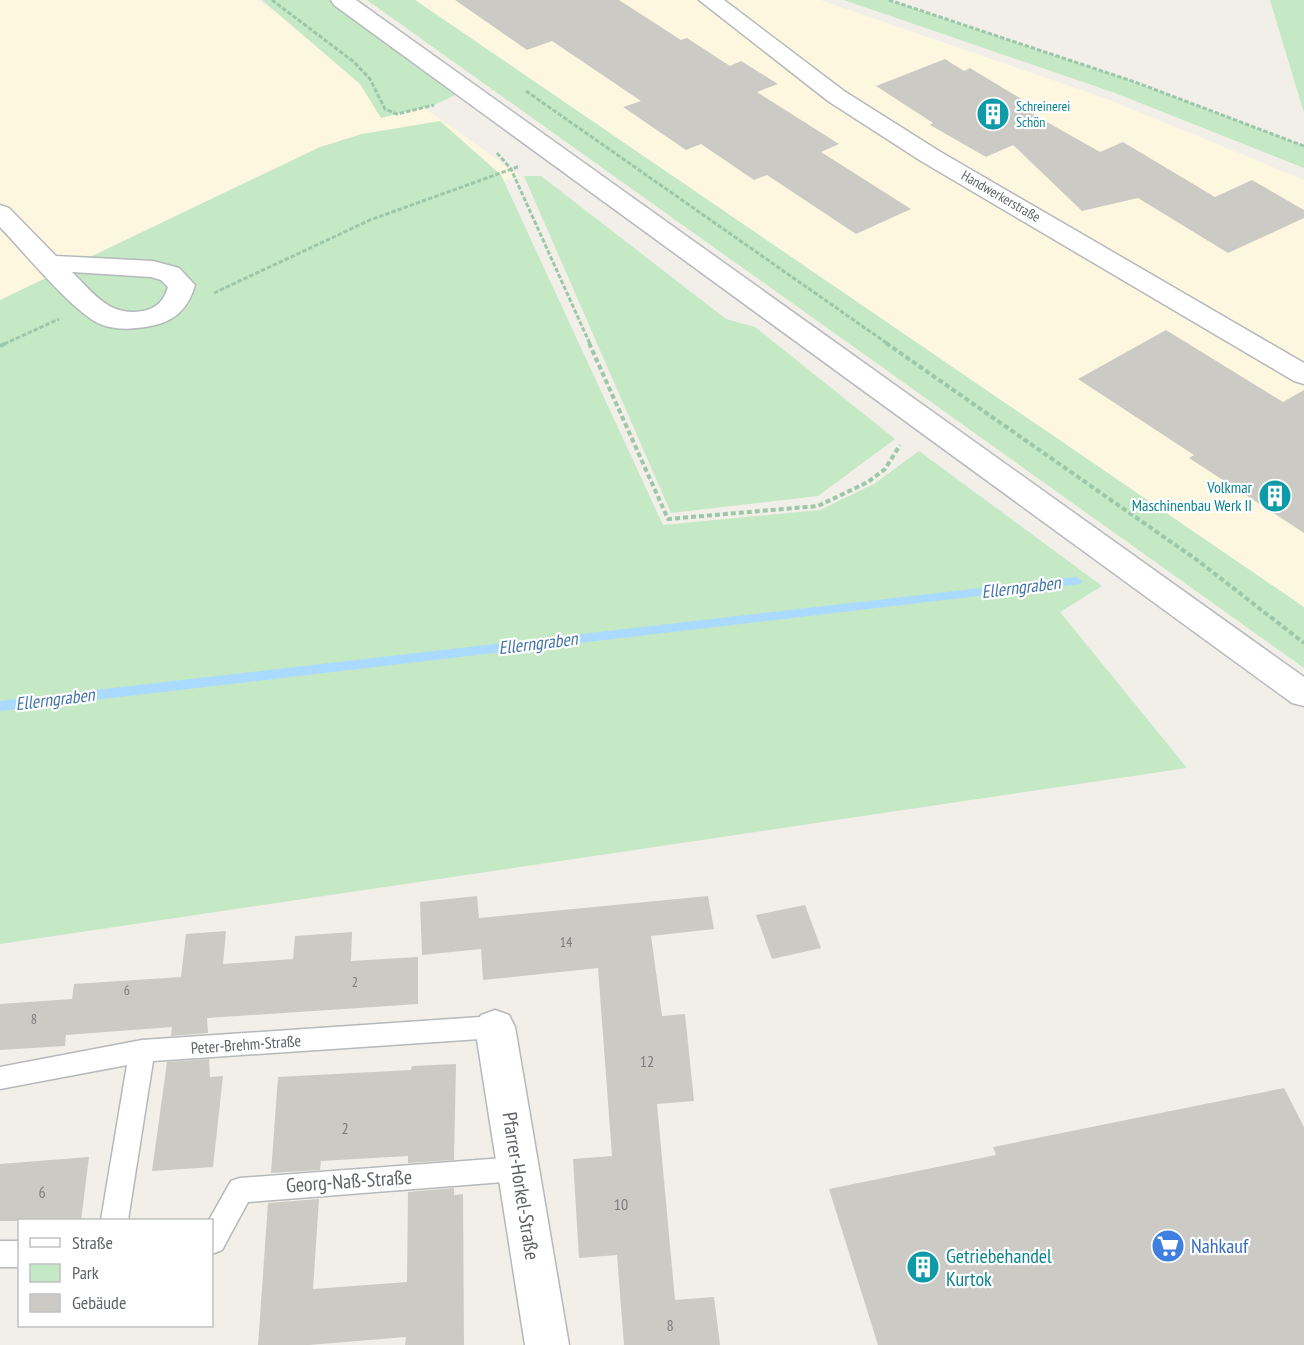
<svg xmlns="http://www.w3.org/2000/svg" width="1304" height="1345" viewBox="0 0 1304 1345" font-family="'PT Sans Narrow',sans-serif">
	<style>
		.commercial { fill: #fef7e0 }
		.green { fill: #c5e8c5 }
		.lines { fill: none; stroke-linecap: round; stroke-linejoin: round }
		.stream { fill: #aadaff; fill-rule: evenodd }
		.building { fill: #cccac5 }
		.service-casing { stroke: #b5b8bc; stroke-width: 3 }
		.minor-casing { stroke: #b5b8bc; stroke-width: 3 }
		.secondary-casing { stroke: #b6babf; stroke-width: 3 }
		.path-far1 { stroke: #9cc7a9; stroke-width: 3; stroke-dasharray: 4.5 2; stroke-linecap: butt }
		.path { stroke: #9cc7a9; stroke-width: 4; stroke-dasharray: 5 3; stroke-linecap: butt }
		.service { fill: #fff; fill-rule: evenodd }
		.minor { fill: #fff; fill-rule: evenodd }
		.secondary { fill: #fff; fill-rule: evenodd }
		.labels { text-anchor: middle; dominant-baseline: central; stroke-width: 4.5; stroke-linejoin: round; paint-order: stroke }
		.far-culture-label { font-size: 14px; fill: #0d838f; stroke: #fff; text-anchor: start }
		.far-street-label { font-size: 14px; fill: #5f6368; stroke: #fff }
		.number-label { font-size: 14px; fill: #7a7d7f }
		.culture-label { font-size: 16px; fill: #0d838f; stroke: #fff; text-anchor: end }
		.street-label { font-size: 16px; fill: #5f6368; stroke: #fff }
		.near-number-label { font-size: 16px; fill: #7a7d7f }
		.water-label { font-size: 18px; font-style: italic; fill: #4174aa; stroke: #fff }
		.near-street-label { font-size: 20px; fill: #5f6368; stroke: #fff }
		.near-shop-label { font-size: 20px; fill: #366cbe; stroke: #fff; text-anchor: start }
		.near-culture-label { font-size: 20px; fill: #0d838f; stroke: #fff; text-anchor: start }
	</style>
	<rect width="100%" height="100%" fill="#f1efe8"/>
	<!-- commercial -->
	<path class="commercial" d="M0,0h257l185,120 77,55 -119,46 -400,142z
		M415,0h405l287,99 197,81v427z"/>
	<!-- green -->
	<path class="green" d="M262,0h77l125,91 -30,14 -53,13 -21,-34z
		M367,0h48l889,607v61z
		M844,0h44l246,82 170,64v22l-189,-75z
		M1270,0h34v113z
		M440,121l61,54 162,350 157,-15 54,-26 45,-33 183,135 -42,26 127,156 -1187,176v-644l320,-153 42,-13z
		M524,176h17l185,143 29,8 140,112 -77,57 -147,17z"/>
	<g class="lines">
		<!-- stream -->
		<path class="stream" d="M1076,577l6,4 -2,3 -1080,127v-10z"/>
	</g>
	<!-- building -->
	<path class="building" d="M455,0h164l62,40 6,-2 43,28 11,-5 37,23 -21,8 82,52 -18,8 90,57 -55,25 -89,-59 -13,5 -53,-36 -15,6 -63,-43 18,-6 -89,-60 -25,9z
		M945,59l19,12 6,-3 53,32 -8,4 85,48 23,-10 92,55 37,-17 52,30v8l-76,35 -90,-55 -56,13 -69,-66 -27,12 -56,-32 3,-2 -57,-37z
		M1166,330l117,72 21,-12v143l-115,-75 5,-3 -116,-76z
		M477,896l2,22 229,-22 6,33 -63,7 11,80 23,-2 9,87 -37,3 18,196 39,-3 6,48h-96l-7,-90 -38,3 -6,-99 39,-3 -14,-188 -115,12 -2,-31 -59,6 -2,-53z
		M805,905l16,43 -49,11 -16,-44z
		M226,931l-3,33 70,-5 2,-23 57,-4 -1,29 67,-4v47l-211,14 1,15 -37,3 1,-9 -106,8 -1,11 -65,4v-46l72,-5 2,-15 107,-7 5,-43z
		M209,1059l1,18 13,-1 -10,91 -61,4 15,-109z
		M456,1064l-2,96 -46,3v-7l-87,5 -1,9 -49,3 7,-96 133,-7 1,-4z
		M1284,1088l20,39v218h-426l-49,-156 167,-34 -3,-8z
		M89,1157l-8,64h-81v-57z
		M454,1188v7l9,-1 1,151h-59l1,-8 -97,8h-51l10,-142 51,-4 -6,90 94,-7 1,-90z"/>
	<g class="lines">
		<!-- service casing -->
		<g class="service-casing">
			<path id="service" d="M495,1016l9,3 3,8 -3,8 -9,3 -342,23 -25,159h-27l26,-155 -127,24v-22l142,-27z
				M517,1157l9,3 4,9 -4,9 -9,3 -269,21 -26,48 -10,4v-34h-3l22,-39 9,-3z
				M0,1241h20v26h-20z"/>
		</g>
		<!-- minor casing -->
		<g class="minor-casing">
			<path id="minor" d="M699,0h25l120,91 95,60 365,212v21l-10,-3 -373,-220 -93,-60z
				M0,205l9,3 47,48 97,5 26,7 16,17c-6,21 -18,35 -40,40 -17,4 -38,6 -55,-1 -28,-13 -76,-72 -100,-97zM72,272l79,5 10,3 7,7c-4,13 -10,21 -25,24 -33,6 -49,-17 -71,-39z
				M495,1010l14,5 6,12 54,318h-44l-50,-318 6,-12z"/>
		</g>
		<!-- secondary casing -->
		<g class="secondary-casing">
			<path id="secondary" d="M331,0h25l948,677v29l-12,-3 -958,-698z"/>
		</g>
		<!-- path-far1 -->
		<path class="path-far1" d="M272,0l82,62 16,17 15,30 12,5 37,-9
			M889,0l246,82 169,64
			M526,91l362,253
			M497,153l14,16 79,175
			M214,293l156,-73 150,-54
			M4,344l55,-25"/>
		<!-- path -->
		<path class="path" d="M589,343l79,176 150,-13 50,-24 17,-13 15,-24
			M886,343l311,217 107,83
			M0,346l7,-3"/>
		<!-- service -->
		<use href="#service" class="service"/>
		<!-- minor -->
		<use href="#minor" class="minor"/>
		<!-- secondary -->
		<use href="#secondary" class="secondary"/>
	</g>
	<!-- icons -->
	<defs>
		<g id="building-disc" transform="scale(1.725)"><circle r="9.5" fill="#0f9aa8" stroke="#fff"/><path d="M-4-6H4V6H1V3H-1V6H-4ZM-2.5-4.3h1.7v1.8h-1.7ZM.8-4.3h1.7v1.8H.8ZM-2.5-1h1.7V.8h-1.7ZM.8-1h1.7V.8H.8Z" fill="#fff"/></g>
		<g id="supermarket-disc" transform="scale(1.725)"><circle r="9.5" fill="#3f7fe0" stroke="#fff"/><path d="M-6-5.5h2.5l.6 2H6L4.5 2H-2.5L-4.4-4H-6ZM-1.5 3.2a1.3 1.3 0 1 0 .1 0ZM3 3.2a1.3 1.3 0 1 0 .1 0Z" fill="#fff"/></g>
	</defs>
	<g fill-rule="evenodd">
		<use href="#building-disc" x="993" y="114"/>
		<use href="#building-disc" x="1275" y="496"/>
		<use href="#supermarket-disc" x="1168" y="1246"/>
		<use href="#building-disc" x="923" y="1267"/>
	</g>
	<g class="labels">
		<!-- far-culture labels -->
		<g class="far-culture-label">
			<text x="1016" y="106">Schreinerei<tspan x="1016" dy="16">Schön</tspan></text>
		</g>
		<!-- far-street labels -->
		<g class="far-street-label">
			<text transform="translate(1001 196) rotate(30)">Handwerkerstraße</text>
		</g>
		<!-- number labels -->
		<g class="number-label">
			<text x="566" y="942">14</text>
			<text x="355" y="982">2</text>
			<text x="127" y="990">6</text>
			<text x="34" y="1019">8</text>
		</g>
		<!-- culture labels -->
		<g class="culture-label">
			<text x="1252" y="487">Volkmar<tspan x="1252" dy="18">Maschinenbau Werk II</tspan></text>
		</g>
		<!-- street labels -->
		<g class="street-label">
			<text transform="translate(246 1044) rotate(-4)">Peter-Brehm-Straße</text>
		</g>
		<!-- near-number labels -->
		<g class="near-number-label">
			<text x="647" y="1061">12</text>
			<text x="345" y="1128">2</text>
			<text x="42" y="1192">6</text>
			<text x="621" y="1204">10</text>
			<text x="670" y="1325">8</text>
		</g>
		<!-- water labels -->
		<g class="water-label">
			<text transform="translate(1021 587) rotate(-7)">Ellerngraben</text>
			<text transform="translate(538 643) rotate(-7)">Ellerngraben</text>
			<text transform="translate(55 699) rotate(-7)">Ellerngraben</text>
		</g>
		<!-- near-street labels -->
		<g class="near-street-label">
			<text transform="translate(349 1181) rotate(-4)">Georg-Naß-Straße</text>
			<text transform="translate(521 1186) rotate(81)">Pfarrer-Horkel-Straße</text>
		</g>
		<!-- near-shop labels -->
		<g class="near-shop-label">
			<text x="1191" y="1246">Nahkauf</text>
		</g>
		<!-- near-culture labels -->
		<g class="near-culture-label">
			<text x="946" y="1256">Getriebehandel<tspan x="946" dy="23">Kurtok</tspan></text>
		</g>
	</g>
	<!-- legend -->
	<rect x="18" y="1219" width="195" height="108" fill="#ffffff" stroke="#bfc1c3" stroke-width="1.5"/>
	<rect x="30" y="1238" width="30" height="9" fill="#ffffff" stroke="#bfc1c3" stroke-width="1.5"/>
	<text x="72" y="1249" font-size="18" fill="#5f6368">Straße</text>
	<rect x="30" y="1264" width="30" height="18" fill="#c5e8c5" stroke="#bfc1c3" stroke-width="1.5"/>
	<text x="72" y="1279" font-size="18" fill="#5f6368">Park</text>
	<rect x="30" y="1294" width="30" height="18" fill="#cccac5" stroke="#bfc1c3" stroke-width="1.5"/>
	<text x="72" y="1309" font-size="18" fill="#5f6368">Gebäude</text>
</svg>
